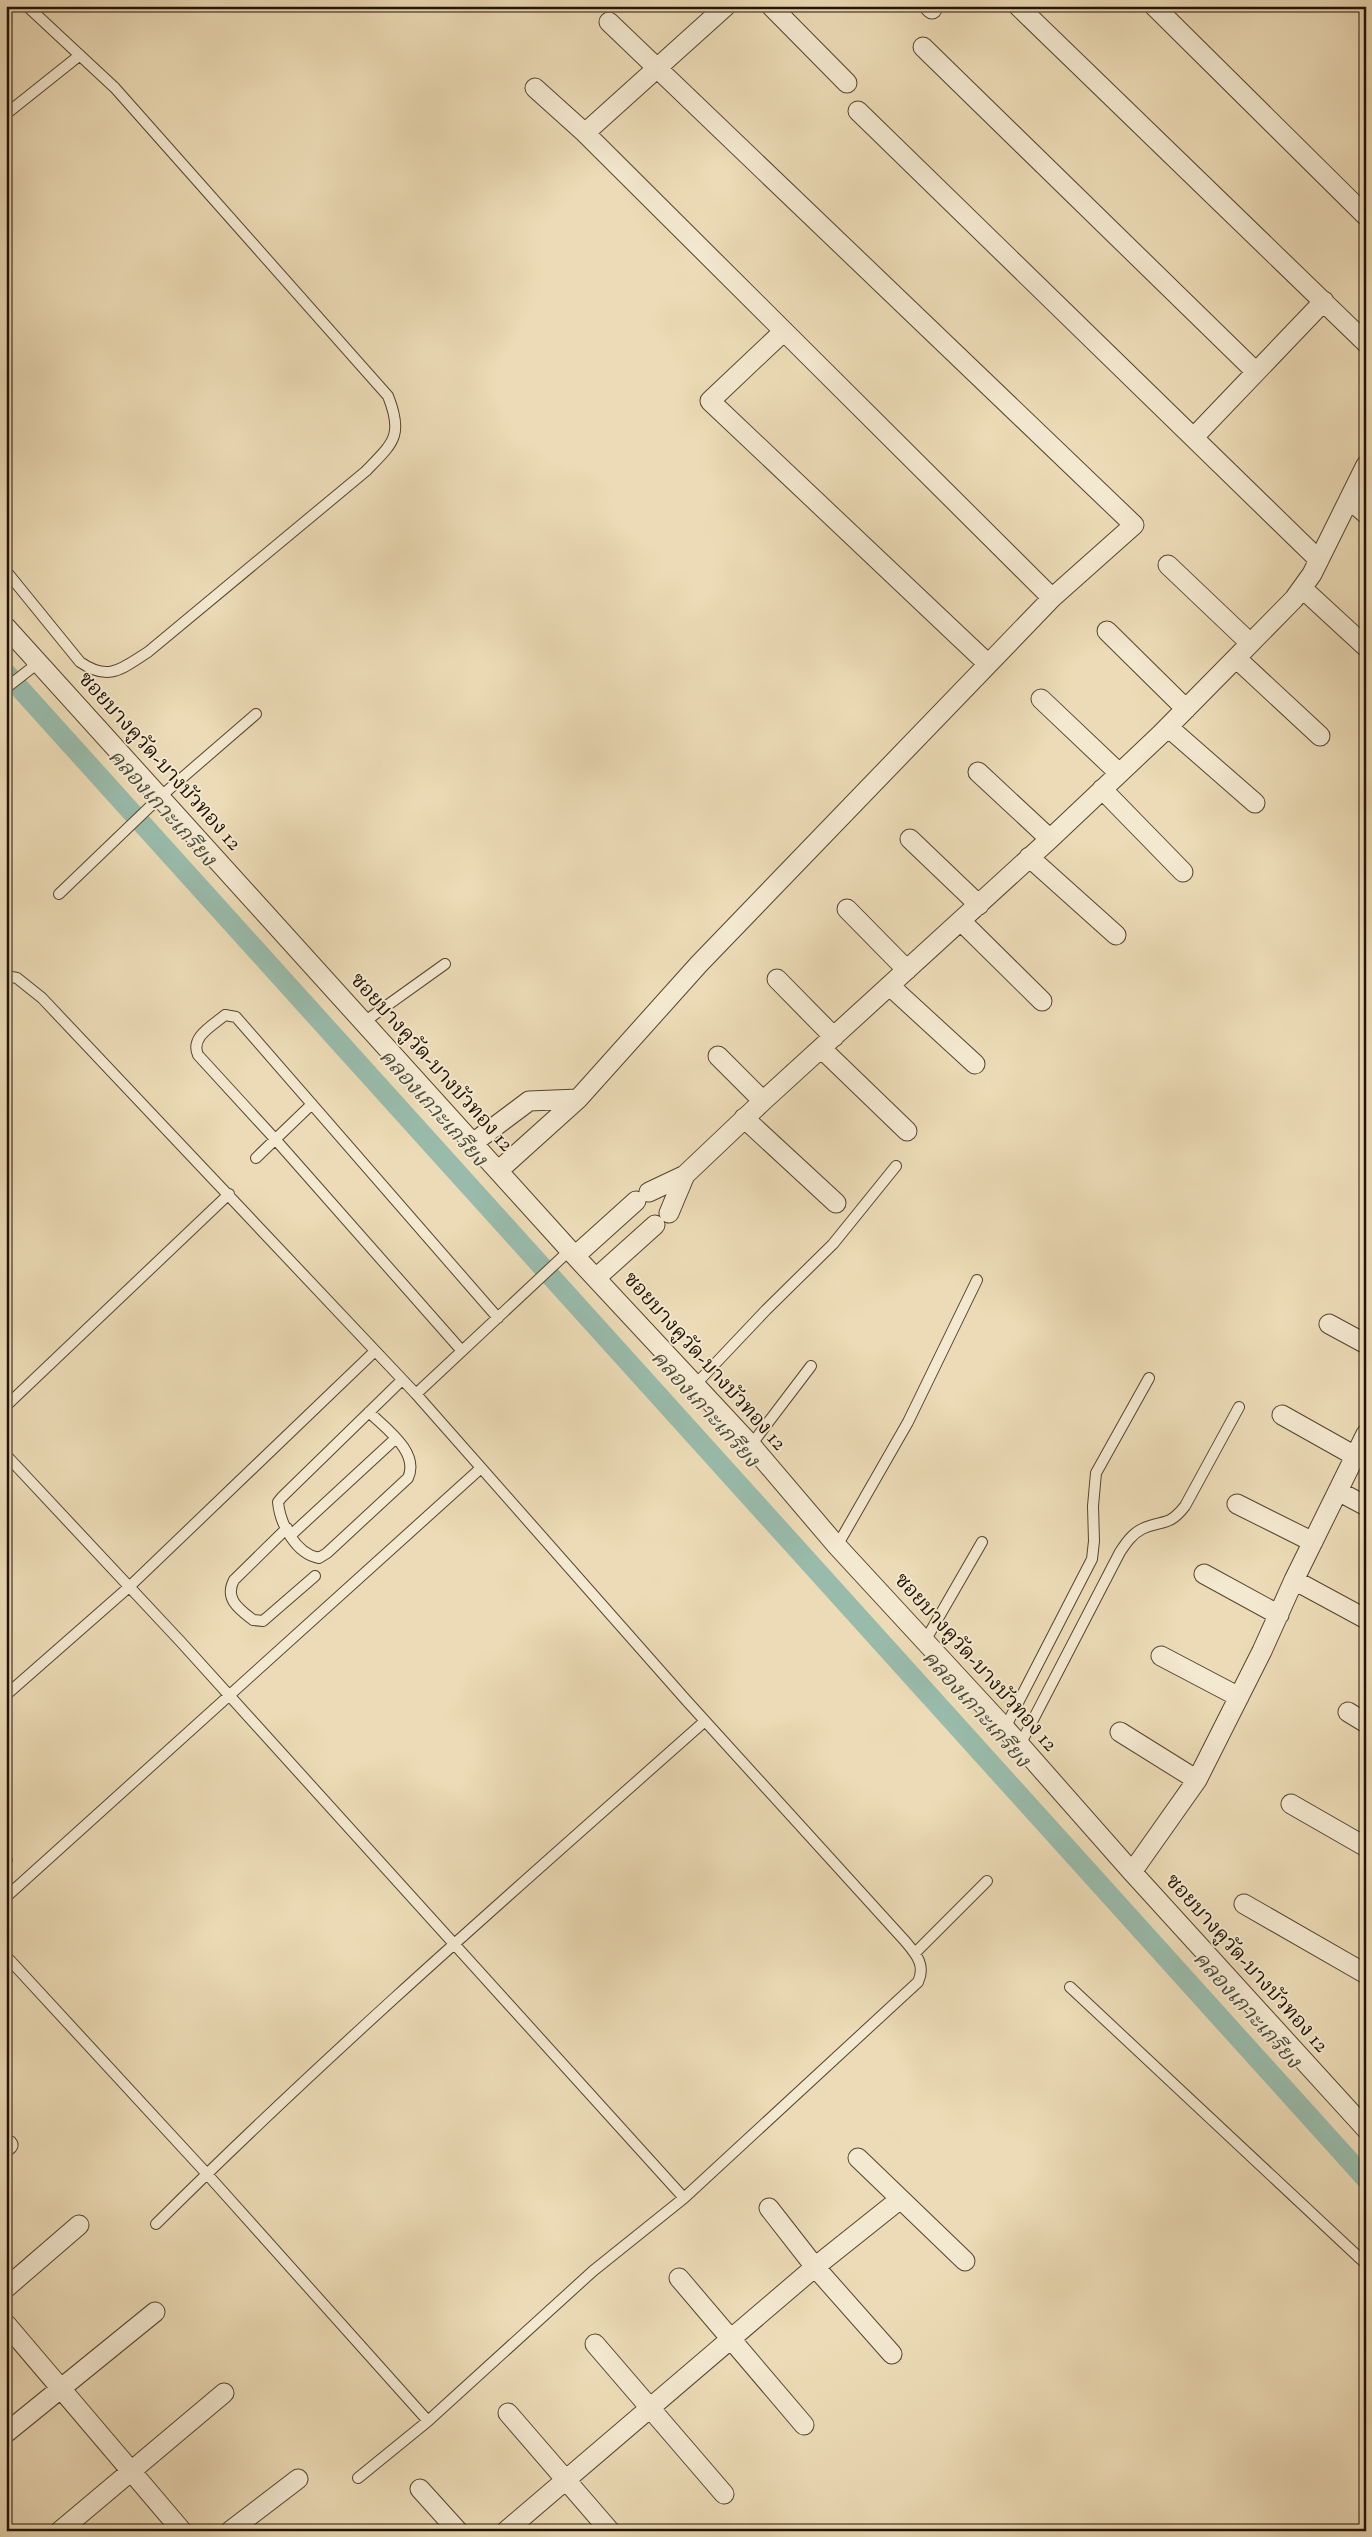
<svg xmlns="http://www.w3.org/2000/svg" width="1372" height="2537" viewBox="0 0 1372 2537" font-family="'Sorts Mill Goudy','Noto Serif Thai',serif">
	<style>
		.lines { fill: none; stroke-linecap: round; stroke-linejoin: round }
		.canal { stroke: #99bbab; stroke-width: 20 }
		.lane-casing { stroke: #54452f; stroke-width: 12 }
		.street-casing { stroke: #54452f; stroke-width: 21 }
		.lane { stroke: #f3e8d0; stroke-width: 10 }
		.street { stroke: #f3e8d0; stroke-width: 19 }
		.labels { text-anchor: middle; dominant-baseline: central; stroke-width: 4; stroke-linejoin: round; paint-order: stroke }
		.street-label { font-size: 21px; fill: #221302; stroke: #f3e8d0 }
		.water-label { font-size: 22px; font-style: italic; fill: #4c4e3d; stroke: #f3e8d0 }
	</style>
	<rect width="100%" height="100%" fill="#ecdbb6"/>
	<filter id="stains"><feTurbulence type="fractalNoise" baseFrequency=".004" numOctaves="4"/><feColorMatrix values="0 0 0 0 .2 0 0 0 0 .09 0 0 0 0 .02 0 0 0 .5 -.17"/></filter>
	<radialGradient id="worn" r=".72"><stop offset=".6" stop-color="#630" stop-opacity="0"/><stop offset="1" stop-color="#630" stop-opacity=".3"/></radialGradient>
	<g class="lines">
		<!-- canal -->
		<path class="canal" d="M6,673l1360,1506"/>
		<!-- lane casing -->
		<g class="lane-casing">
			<path id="lane" d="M6,114l74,-59
				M6,571l74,91c29,20 41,7 68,-10l218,-181c27,-28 38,-35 22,-75l-273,-308 -88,-82
				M6,688l32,-25
				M59,894l101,-97 96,-83
				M6,976l11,2 25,20 374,396 270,306 219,241c11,13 21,24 13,41l-234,216 -91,73 -165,150 -70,57
				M364,1022l81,-58
				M256,1158l56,-54
				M462,1351l-187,-212 -77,-84c-8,-18 14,-29 27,-40l11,2 262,301
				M695,1385l71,-75 67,-66 63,-78
				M416,1394l154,-144
				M6,1406l223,-212
				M369,1412c16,16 51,40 39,66l-81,75 -8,5c-23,-4 -39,-34 -41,-56l4,-5 120,-117
				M751,1445l60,-79
				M6,1455l174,186 504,557
				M287,1528l-53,52c-10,19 5,29 19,40l10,1 52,-45
				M291,1535l104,-96
				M837,1546l71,-124 69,-142
				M925,1641l57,-99
				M6,1695l123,-108 246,-236
				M1005,1728l87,-169 2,-18 -1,-35 3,-33 53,-95
				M1020,1745l100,-193c6,-9 12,-18 22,-23 20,-10 26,-1 43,-23l54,-99
				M6,1861l1,-1
				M6,1897l475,-429
				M915,1953l72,-72
				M6,1956l201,218 221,247
				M1070,1987l296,277
				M156,2224c176,-175 363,-338 549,-503"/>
		</g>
		<!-- street casing -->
		<g class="street-casing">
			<path id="street" d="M726,6l-141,127 467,465
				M771,6l76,77
				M929,6l3,3
				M1018,6l348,337
				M1154,6l212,210
				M923,47l333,325
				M535,88l50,45
				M858,111l461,449
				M784,331l-74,70 278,263
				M1194,437l130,-136
				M1349,499l17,15
				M1168,565l82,78
				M1302,588l64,59
				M6,627l569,629 176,189 86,101 168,182 127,144 234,257
				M1107,631l79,78
				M1236,658l84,78
				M1041,699l78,74
				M1168,727l87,76
				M978,772l72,67
				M1102,789l81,83
				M910,839l69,66
				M1029,857l87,78
				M847,909l60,61
				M961,921l81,80
				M777,979l57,58
				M890,986l85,78
				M821,1048l86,83
				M718,1056l45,45
				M578,1099l121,-135 353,-366 82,-73 -525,-503
				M744,1118l92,85
				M473,1143l56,-42 49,-2 -80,72
				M649,1192l36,-17 78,-74 287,-262 110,-104 76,-77 58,-59 18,-25 54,-109
				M669,1213l16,-38
				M575,1256l61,-55
				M596,1278l59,-53
				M1329,1324l37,20
				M1282,1415l73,41
				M1338,1491l28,15
				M1237,1504l76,38
				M1204,1574l75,41
				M1294,1580l72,39
				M1161,1656l78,41
				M1348,1712l18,11
				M1120,1732l77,48
				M1291,1804l75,43
				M1132,1872l65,-92 65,-129 32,-71 72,-146
				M1244,1904l122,70
				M6,2146l2,-1
				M858,2158l107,103
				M769,2208l46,59 77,87
				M679,2278l125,147
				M6,2288l73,-63
				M6,2324l176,207
				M595,2344l129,150
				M508,2413l102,118
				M6,2433l149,-121
				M420,2489l38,42
				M60,2531l164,-138
				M230,2531l68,-52
				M506,2531l309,-264 84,-67"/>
		</g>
		<!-- lane -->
		<use href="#lane" class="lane"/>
		<!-- street -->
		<use href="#street" class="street"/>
	</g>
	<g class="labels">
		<!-- street labels -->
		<g class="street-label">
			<text transform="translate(159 762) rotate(48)">ซอยบางคูวัด-บางบัวทอง 12</text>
			<text transform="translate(431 1063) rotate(48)">ซอยบางคูวัด-บางบัวทอง 12</text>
			<text transform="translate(704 1362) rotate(48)">ซอยบางคูวัด-บางบัวทอง 12</text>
			<text transform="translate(975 1663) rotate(48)">ซอยบางคูวัด-บางบัวทอง 12</text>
			<text transform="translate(1246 1964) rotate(48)">ซอยบางคูวัด-บางบัวทอง 12</text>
		</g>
		<!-- water labels -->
		<g class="water-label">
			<text transform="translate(161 809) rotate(48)">คลองเกาะเกรียง</text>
			<text transform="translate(432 1109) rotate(48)">คลองเกาะเกรียง</text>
			<text transform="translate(704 1410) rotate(48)">คลองเกาะเกรียง</text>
			<text transform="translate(975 1710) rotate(48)">คลองเกาะเกรียง</text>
			<text transform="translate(1246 2011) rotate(48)">คลองเกาะเกรียง</text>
		</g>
	</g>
	<!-- margin -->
	<rect width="1372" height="2537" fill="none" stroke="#ecdbb6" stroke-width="25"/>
	<rect x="8" y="8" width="1357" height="2522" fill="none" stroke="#221302" stroke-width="2.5"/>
	<rect x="12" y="12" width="1347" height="2512" fill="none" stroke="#221302"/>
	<rect width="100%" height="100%" filter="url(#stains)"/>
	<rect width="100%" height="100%" fill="url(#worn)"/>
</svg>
